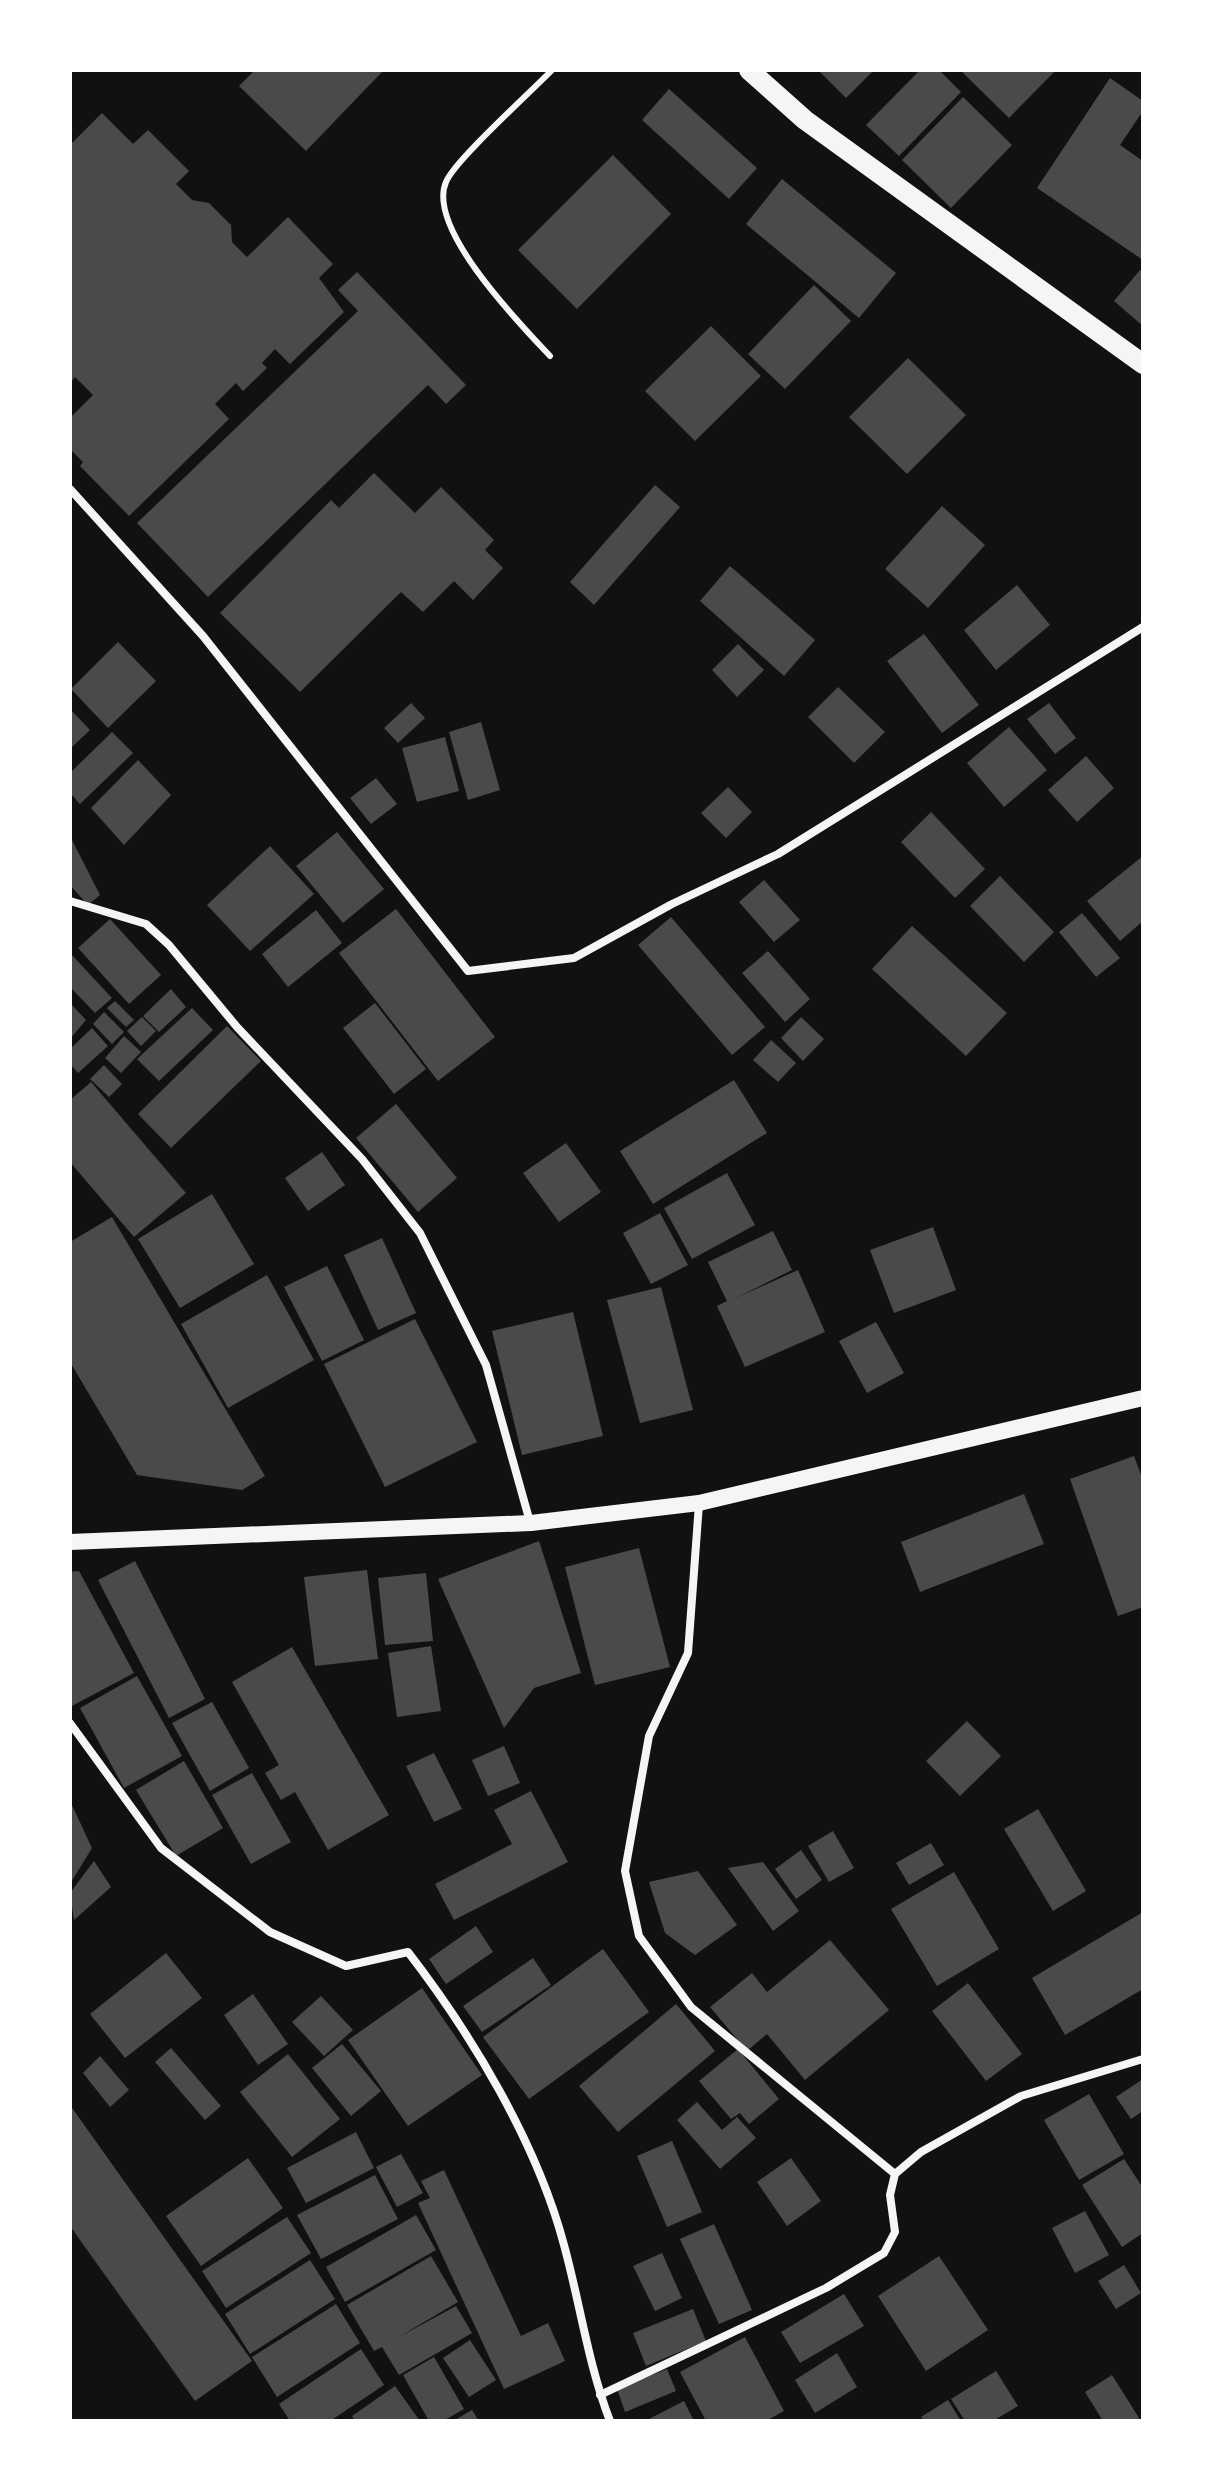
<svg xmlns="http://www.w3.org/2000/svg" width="1213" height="2491" viewBox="0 0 1213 2491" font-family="Figtree,sans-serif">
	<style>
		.building { fill: #4a4a4a }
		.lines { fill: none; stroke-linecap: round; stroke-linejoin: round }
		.service { stroke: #f5f5f5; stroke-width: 6 }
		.minor { stroke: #f5f5f5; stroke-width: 8 }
		.secondary { stroke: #f5f5f5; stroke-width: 16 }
		.primary { stroke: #f5f5f5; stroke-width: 20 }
	</style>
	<rect width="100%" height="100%" fill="#111"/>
	<!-- building -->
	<path class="building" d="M255,70h125l2,2 -76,79 -67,-65z
		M818,70h56l-28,28z
		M920,70h19l22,22 -62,64 -33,-31z
		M960,70h96l-47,48z
		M1110,78l33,23v10l-23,34 23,16v99l-106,-72z
		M669,89l88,79 -28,31 -87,-79z
		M963,97l49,48 -61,63 -49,-48z
		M102,113l31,31 15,-14 41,41 -13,13 16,16 17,3 22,22 1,17 15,15 41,-40 45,47 -14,14 25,34 -54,52 -15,-15 -13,14 5,5 -24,23 -7,-8 -21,21 14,15 -100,97 -49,-50 3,-4 -13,-13v-31l23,-23 -18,-18 -5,6v-238z
		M613,155l58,59 -94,95 -59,-59z
		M782,179l114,94 -37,45 -113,-94z
		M1140,270l3,3v53l-29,-25z
		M357,272l109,113 -20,19 -18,-19 -220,212 -71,-74 221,-212 -20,-21z
		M814,285l37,36 -66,68 -37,-35z
		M711,326l50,50 -66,65 -50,-50z
		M908,358l58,57 -59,59 -58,-57z
		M374,473l41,40 26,-26 53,53 -9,10 18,18 -30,32 -19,-19 -31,31 -22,-20 -101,100 -80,-79 111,-113 8,8z
		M655,485l25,22 -86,98 -24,-23z
		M942,506l43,39 -57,63 -43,-39z
		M730,566l85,74 -31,36 -84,-75z
		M1017,585l33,40 -54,45 -32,-40z
		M924,634l55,71 -37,28 -55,-72z
		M118,642l38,39 -48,47 -37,-39z
		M738,644l26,26 -27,27 -25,-27z
		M838,687l47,45 -31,31 -46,-46z
		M411,703l14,15 -27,25 -14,-15z
		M1049,703l27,35 -21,16 -28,-35z
		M70,709l20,21 -20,19z
		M481,722l19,68 -32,10 -19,-68z
		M1009,727l38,43 -43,37 -37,-44z
		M112,732l21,21 -53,51 -10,-11v-20z
		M445,737l14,54 -42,11 -15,-54z
		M1086,756l28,32 -37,34 -29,-32z
		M138,760l33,35 -47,50 -33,-37z
		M376,778l21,26 -26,20 -21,-26z
		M728,787l24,25 -26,26 -25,-25z
		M931,812l54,57 -30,29 -54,-56z
		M337,832l47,57 -41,34 -47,-57z
		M70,836l30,59 -12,10 -18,-20z
		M270,846l44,48 -64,57 -43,-46z
		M1143,856v65l-23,20 -33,-40z
		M1000,876l54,56 -30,30 -54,-56z
		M764,880l36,40 -26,22 -35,-40z
		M396,909l99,128 -57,44 -99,-128z
		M316,910l26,33 -54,44 -26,-33z
		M1082,913l38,45 -24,19 -37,-45z
		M671,917l94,110 -33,28 -94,-110z
		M110,919l51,56 -32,29 -51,-56z
		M912,926l95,87 -41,43 -94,-87z
		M768,951l42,48 -25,23 -43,-49z
		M70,953l42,45 -17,15 -25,-26z
		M171,989l15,18 -27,25 -16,-16z
		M115,1001l19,19 -8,7 -19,-19z
		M70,1003l16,17 -16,19z
		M375,1003l51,66 -32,25 -51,-66z
		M192,1008l21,22 -54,51 -22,-22z
		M104,1012l20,20 -12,12 -19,-20z
		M142,1017l14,14 -15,15 -14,-15z
		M801,1017l23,22 -21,22 -22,-23z
		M227,1026l34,35 -90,87 -33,-34z
		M92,1028l16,18 -30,27 -8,-9v-15z
		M124,1036l17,16 -20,21 -16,-15z
		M771,1040l25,23 -18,19 -25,-22z
		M104,1065l18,19 -13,13 -19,-18z
		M734,1080l33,53 -114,71 -33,-53z
		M91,1082l95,111 -52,44 -64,-75v-62z
		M396,1104l61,74 -39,34 -62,-74z
		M566,1143l35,49 -42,30 -36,-49z
		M322,1152l23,33 -37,26 -23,-33z
		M727,1173l28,52 -63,34 -28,-51z
		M212,1194l42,70 -74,44 -42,-69z
		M660,1213l28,52 -37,19 -28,-51z
		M112,1217l153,259 -23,14 -105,-15 -67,-113v-120z
		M933,1227l23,63 -62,23 -24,-63z
		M773,1231l19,39 -56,28 62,-28 27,62 -80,35 -28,-61 10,-5 -19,-39z
		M382,1238l34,75 -38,17 -34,-75z
		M327,1266l37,74 -42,21 -38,-74z
		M267,1275l47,85 -86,48 -47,-84z
		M661,1287l32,123 -53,13 -33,-123z
		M573,1312l30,124 -81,19 -30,-124z
		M415,1319l62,123 -92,45 -61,-123z
		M876,1322l28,51 -37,20 -28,-52z
		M1134,1456l9,24v127l-25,9 -48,-137z
		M1024,1494l20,50 -124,48 -19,-50z
		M539,1541l42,132 -47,15 -30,40 -66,-149z
		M639,1548l31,119 -75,18 -30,-118z
		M135,1561l70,138 -36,19 -71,-138z
		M367,1570l11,89 -63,7 -11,-89z
		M79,1571l55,102 -64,34v-135z
		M426,1573l7,68 -48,4 -7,-67z
		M431,1646l10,65 -44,6 -9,-64z
		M292,1647l97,168 -61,35 -33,-58 -14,8 -16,-27 14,-8 -47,-83z
		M137,1676l45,80 -58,32 -44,-80z
		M212,1702l37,66 -39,23 -38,-68z
		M967,1721l34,35 -41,40 -34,-35z
		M504,1746l16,37 -32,13 -16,-36z
		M434,1753l28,56 -28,13 -28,-56z
		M184,1761l39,67 -47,28 -40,-66z
		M252,1773l39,69 -40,22 -39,-69z
		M531,1791l37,71 -114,58 -19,-36 77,-40 -18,-34z
		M70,1801l22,47 -22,36z
		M1038,1809l48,82 -33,20 -49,-82z
		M833,1831l21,37 -25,14 -21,-36z
		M931,1843l13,22 -35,20 -13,-22z
		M801,1850l21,30 -26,19 -21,-30z
		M94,1861l17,26 -37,33 -4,-27z
		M763,1862l36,49 -26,20 -45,-63z
		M698,1871l39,54 -42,30 -30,-22 -16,-51z
		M954,1872l45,77 -62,37 -46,-77z
		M1143,1912v77l-78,46 -33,-57z
		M476,1926l17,26 -47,32 -17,-25z
		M830,1940l59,70 -84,70 -38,-46 -20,17 -37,-44 42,-34 15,19z
		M603,1949l46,63 -120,87 -46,-62z
		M166,1953l36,45 -77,60 -35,-44z
		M533,1958l18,27 -69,47 -19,-26z
		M968,1983l54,71 -36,27 -54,-70z
		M422,1988l60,87 -74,51 -60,-86z
		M253,1994l35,50 -30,21 -34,-50z
		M321,1996l32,34 -29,26 -32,-34z
		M676,2004l39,47 -97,81 -39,-46z
		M342,2044l39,47 -30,25 -39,-48z
		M171,2048l50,58 -16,14 -50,-58z
		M738,2049l41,50 -30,25 -9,-11 -9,6 -32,-38z
		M288,2054l52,65 -48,38 -52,-65z
		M100,2056l29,34 -19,17 -27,-34z
		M1143,2079v32l-12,8 -15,-22z
		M1089,2094l35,60 -45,26 -35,-60z
		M697,2102l25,28 15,-13 19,21 -36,31 -43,-49z
		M70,2105l182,256 -57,40 -125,-175z
		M356,2132l18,36 -68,35 -19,-35z
		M672,2141l30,71 -35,15 -30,-71z
		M401,2154l22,39 -26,14 -21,-40z
		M248,2158l35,50 -82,58 -35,-50z
		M791,2158l30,43 -34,25 -30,-44z
		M1124,2159l19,29v45l-21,14 -40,-62z
		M444,2170l77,166 27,-13 17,38 -61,28 -86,-186 12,-5 -9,-17z
		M375,2175l23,44 -77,40 -24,-44z
		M1085,2211l24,44 -34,18 -23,-45z
		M416,2215l20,35 -91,52 -19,-35z
		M287,2217l24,36 -85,55 -24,-37z
		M714,2224l38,86 -33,14 -39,-85z
		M662,2253l20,45 -27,13 -22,-45z
		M431,2256l27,46 -61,36 59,-32 16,27 -73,42 -17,-28 -8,4 -27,-46z
		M939,2256l49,74 -62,41 -48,-75z
		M310,2260l25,39 -85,55 -25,-40z
		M1124,2265l17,28 -25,16 -18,-28z
		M844,2294l20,32 -64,37 -19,-31z
		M336,2304l24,39 -83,54 -25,-40z
		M693,2309l13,32 -60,25 -13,-33z
		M745,2337l39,74 -18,10h-60l-26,-49z
		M470,2340l26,40 -27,17 -26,-39z
		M361,2349l23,36 -54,36h-40l-11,-17z
		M837,2353l20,34 -42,26 -20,-33z
		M434,2357l30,52 -21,12h-14l-26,-46z
		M667,2369l9,22 -51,21 -8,-23z
		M996,2371l22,35 -25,15h-28l-14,-22z
		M1112,2375l29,46h-38l-18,-29z
		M395,2386l25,35h-65l-3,-5z
		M948,2400l13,21h-37l-3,-4z
		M684,2401l10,20h-49z
		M472,2410l7,11h-26z"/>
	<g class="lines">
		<!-- service -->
		<path class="service" d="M550,356c-30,-32 -124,-128 -104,-174 8,-21 86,-91 106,-112"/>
		<!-- minor -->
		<path class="minor" d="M70,489l133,147 265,335 106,-13 98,-54 106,-50 365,-227
			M70,901l76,23 23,21 68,82 125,132 58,74 66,132 44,157
			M699,1504l-11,149 -39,83 -24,135 14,65 52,71 204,167
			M70,1723l91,125 109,84 76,34 62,-14c64,83 129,191 156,293 16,58 24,119 46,176
			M600,2395l226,-107 58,-35 11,-21 -5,-37 5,-21 26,-22 100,-56 122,-37"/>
		<!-- secondary -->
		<path class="secondary" d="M70,1542l461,-19 168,-20 444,-105"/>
		<!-- primary -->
		<path class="primary" d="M749,70l56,50 338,244"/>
	</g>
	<!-- border -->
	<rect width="1213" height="2491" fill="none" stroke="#ffffff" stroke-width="144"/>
</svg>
